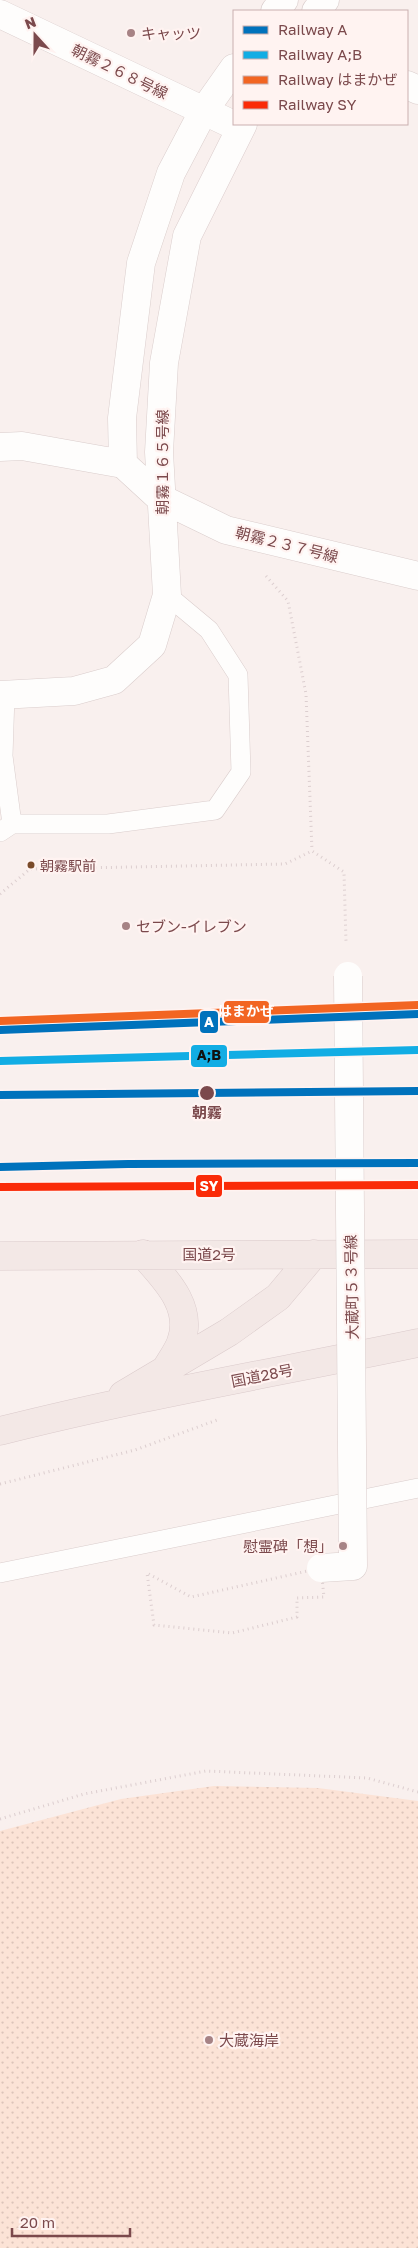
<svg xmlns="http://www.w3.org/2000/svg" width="418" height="2248" viewBox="0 0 418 2248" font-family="'Golos Text','Noto Sans JP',sans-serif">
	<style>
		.sand { fill: url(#sand-dots) }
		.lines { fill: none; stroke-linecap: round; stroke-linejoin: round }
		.service-casing { stroke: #dacdcc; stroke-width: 20 }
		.minor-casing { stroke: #dacdcc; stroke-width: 29 }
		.tertiary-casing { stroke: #dacdcc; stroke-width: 29 }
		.trunk-casing { stroke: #dacacb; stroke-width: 29 }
		.path { stroke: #dccecf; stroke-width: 3; stroke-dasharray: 1 4; stroke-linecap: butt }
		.service { stroke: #fefdfc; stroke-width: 19 }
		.minor { stroke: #fefdfc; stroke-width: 28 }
		.tertiary { stroke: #fefdfc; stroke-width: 28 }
		.trunk { stroke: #f3e8e6; stroke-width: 28 }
		.pedestrian-bridge-casing { stroke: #dacdcc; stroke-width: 29; stroke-linecap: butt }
		.pedestrian-bridge { stroke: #fefdfc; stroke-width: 28 }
		.rail-1-casing { stroke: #fff3f1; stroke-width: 11 }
		.rail-2-casing { stroke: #fff3f1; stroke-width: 11 }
		.rail-3-casing { stroke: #fff3f1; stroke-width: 11 }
		.rail-4-casing { stroke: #fff3f1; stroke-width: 11 }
		.rail-1 { stroke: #0072bc; stroke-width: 8 }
		.rail-2 { stroke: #12ade4; stroke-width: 8 }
		.rail-3 { stroke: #f26522; stroke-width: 8 }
		.rail-4 { stroke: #fa2b08; stroke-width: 8 }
		.poi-dot { fill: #a78385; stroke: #fff3f1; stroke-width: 2 }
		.bus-dot { fill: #7a4b2a; stroke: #fff3f1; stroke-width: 2 }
		.stop-dot { fill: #7b494c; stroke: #fff3f1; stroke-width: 2 }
		.labels { text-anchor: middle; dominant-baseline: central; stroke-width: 4.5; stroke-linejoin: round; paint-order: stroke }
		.bus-label { font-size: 14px; fill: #7b494c; stroke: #fff3f1; text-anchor: start }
		.poi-label { font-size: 15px; fill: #7b494c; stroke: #fff3f1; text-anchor: start }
		.street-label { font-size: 15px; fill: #7b494c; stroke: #fff3f1 }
		.stop-label { font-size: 15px; font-weight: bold; fill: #7b494c; stroke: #fff3f1 }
		.line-badge { stroke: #fff3f1; stroke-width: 2 }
		.badge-label { font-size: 14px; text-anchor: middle; font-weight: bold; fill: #fff }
		.pale-badge-label { font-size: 14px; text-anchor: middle; font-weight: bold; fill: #111 }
	</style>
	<defs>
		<pattern id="sand-dots" width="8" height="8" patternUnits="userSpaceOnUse" patternTransform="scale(1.25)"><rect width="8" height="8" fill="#fce3d6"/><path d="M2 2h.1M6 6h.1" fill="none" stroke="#dcc4b9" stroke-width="1.8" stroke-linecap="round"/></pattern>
	</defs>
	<rect width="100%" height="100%" fill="#f9f0ee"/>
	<!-- sand -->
	<path class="sand" d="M214,1786l104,2 100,13v447h-418v-417l121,-32z"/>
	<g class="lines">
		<!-- service casing -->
		<g class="service-casing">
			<path id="service" d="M5,695l-2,61 9,68
				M0,832l12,-8h96l107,-14 26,-38 -3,-97 -29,-45 -42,-35
				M0,1573l418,-85"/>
		</g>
		<!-- minor casing -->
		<g class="minor-casing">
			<path id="minor" d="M0,14l240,114
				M407,85l11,5"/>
		</g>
		<!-- tertiary casing -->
		<g class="tertiary-casing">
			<path id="tertiary" d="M275,11l9,-11
				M316,11l9,-11
				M0,447l22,-1 101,18
				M123,464l-1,-46 19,-155 30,-90 32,-61 31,-44
				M123,464l37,34 66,32 192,46
				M0,695l74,-4 40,-11 38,-35 15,-50 -8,-143 5,-89 23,-127 56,-112"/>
		</g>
		<!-- trunk casing -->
		<g class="trunk-casing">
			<path id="trunk" d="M143,1254c21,24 51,52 38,88 -3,9 -10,18 -15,27
				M0,1256l418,-2
				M123,1395l106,-63 49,-35 36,-43
				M0,1431c138,-35 279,-59 418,-88"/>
		</g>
		<!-- path -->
		<path class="path" d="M266,576l22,25 18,93 6,157
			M0,894l30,-25 255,-5 27,-13 32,21 2,70
			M0,1484l135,-34 82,-30
			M321,1568l3,29 -27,1v19l-65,16 -78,-8 -7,-52 44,24z
			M0,1819l84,-25 122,-23 161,7 51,14"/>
		<!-- service -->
		<use href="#service" class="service"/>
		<!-- minor -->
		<use href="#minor" class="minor"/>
		<!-- tertiary -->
		<use href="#tertiary" class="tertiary"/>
		<!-- trunk -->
		<use href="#trunk" class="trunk"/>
		<!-- pedestrian-bridge casing -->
		<g class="pedestrian-bridge-casing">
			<path id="pedestrian-bridge" d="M321,1568l32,-2 -5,-590"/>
		</g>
		<!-- pedestrian-bridge -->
		<use href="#pedestrian-bridge" class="pedestrian-bridge"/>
		<!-- rail-1 casing -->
		<g class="rail-1-casing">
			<path id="rail-1" d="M0,1030l418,-16
				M0,1095l418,-4
				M0,1167l128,-3 290,-1"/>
		</g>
		<!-- rail-2 casing -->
		<g class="rail-2-casing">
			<path id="rail-2" d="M0,1061l418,-11"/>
		</g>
		<!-- rail-3 casing -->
		<g class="rail-3-casing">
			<path id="rail-3" d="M0,1021l418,-16"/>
		</g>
		<!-- rail-4 casing -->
		<g class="rail-4-casing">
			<path id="rail-4" d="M0,1187l418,-2"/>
		</g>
		<!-- rail-1 -->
		<use href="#rail-1" class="rail-1"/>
		<!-- rail-2 -->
		<use href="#rail-2" class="rail-2"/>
		<!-- rail-3 -->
		<use href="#rail-3" class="rail-3"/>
		<!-- rail-4 -->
		<use href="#rail-4" class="rail-4"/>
	</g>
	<!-- markers -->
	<g class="poi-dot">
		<circle cx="131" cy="33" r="5"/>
		<circle cx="126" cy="926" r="5"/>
		<circle cx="343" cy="1546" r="5"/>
		<circle cx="209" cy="2040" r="5"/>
	</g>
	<circle class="bus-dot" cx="31" cy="865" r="4.5"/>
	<circle class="stop-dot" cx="207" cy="1093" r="8"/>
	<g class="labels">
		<!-- bus labels -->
		<g class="bus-label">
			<text x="40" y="865">朝霧駅前</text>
		</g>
		<!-- poi labels -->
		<g class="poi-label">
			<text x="141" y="33">キャッツ</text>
			<text x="136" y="926">セブン-イレブン</text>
			<text x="333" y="1546" text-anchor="end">慰霊碑「想」</text>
			<text x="219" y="2040">大蔵海岸</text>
		</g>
		<!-- street labels -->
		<g class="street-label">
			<text transform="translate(120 71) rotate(26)">朝霧２６８号線</text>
			<text transform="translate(162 462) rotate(-90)">朝霧１６５号線</text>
			<text transform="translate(287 544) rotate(14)">朝霧２３７号線</text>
			<text x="209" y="1254">国道2号</text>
			<text transform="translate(351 1287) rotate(-91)">大蔵町５３号線</text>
			<text transform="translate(262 1375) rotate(-11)">国道28号</text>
		</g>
		<!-- stop labels -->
		<g class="stop-label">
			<text x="207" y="1112">朝霧</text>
		</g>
	</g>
	<g class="line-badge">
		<rect x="223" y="1000" width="47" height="24" rx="5" fill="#f26522"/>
		<rect x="199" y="1010" width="20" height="24" rx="5" fill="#0072bc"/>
		<rect x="190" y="1044" width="38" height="24" rx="5" fill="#12ade4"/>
		<rect x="195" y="1174" width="28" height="24" rx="5" fill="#fa2b08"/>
	</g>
	<g class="badge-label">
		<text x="246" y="1016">はまかぜ</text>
		<text x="209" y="1027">A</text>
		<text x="209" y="1191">SY</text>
	</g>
	<g class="pale-badge-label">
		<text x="209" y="1060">A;B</text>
	</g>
	<!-- legend -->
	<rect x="233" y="10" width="175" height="115" fill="#fff3f1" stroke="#caafaf"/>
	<rect x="243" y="26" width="25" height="8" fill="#0072bc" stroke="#caafaf"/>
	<text x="278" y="35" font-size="15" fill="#7b494c">Railway A</text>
	<rect x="243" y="51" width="25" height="8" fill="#12ade4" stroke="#caafaf"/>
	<text x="278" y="60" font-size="15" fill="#7b494c">Railway A;B</text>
	<rect x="243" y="76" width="25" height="8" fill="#f26522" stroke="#caafaf"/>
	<text x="278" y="85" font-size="15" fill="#7b494c">Railway はまかぜ</text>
	<rect x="243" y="101" width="25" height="8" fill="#fa2b08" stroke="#caafaf"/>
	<text x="278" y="110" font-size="15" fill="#7b494c">Railway SY</text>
	<!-- north arrow -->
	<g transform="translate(35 35) rotate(339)" stroke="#fff3f1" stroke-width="4" paint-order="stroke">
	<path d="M0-4L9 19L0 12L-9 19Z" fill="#7b494c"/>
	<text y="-8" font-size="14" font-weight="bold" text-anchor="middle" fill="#7b494c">N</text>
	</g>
	<!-- scale -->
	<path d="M12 2228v8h118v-8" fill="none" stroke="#7b494c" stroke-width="2.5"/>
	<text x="20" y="2228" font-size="15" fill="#7b494c" stroke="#fff3f1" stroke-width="4" paint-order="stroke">20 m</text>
</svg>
